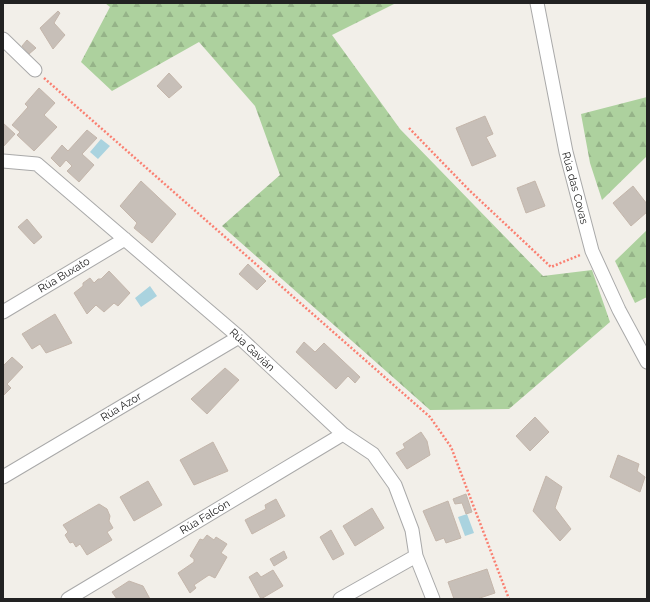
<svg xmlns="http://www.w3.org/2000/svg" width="650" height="602" viewBox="0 0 650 602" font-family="Raleway,sans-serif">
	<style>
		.forest { fill: url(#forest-firs) }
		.water { fill: #aad3df }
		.building { fill: #c7bfb8; stroke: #c4b6ab }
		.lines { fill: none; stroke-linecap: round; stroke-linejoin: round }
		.street-casing { stroke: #a9a9a9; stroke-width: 15 }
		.path { stroke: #fa8072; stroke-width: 2.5; stroke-dasharray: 2 2; stroke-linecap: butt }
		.street { stroke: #fff; stroke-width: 13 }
		.labels { text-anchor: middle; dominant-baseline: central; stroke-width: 3.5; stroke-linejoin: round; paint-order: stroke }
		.street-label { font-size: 11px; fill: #222; stroke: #fff }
	</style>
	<defs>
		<pattern id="forest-firs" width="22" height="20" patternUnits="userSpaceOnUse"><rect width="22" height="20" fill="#add19e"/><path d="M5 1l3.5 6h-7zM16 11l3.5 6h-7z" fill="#95b388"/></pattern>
	</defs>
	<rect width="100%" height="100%" fill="#f2efe9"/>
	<!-- forest -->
	<path class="forest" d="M105,3h291l-64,32 68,94 143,147 49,-6 18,52 -101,87 -79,1 -208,-184 58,-51 -25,-69 -56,-64 -87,49 -31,-29 29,-55z
		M647,97v59l-45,44 -12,-37 -9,-49z
		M647,230v67l-12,6 -20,-42z"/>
	<!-- water -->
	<path class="water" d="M101,139l9,7 -12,13 -8,-7z
		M150,286l7,10 -16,11 -6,-9z
		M467,514l7,19 -9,3 -7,-19z"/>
	<!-- building -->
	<path class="building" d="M58,11l2,2 -6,10 11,12 -12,14 -13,-21z
		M27,40l9,8 -7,6 -7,-8z
		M169,73l13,14 -13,11 -12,-12z
		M39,88l16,15 -11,12 13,12 -23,24 -17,-16 3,-3 -8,-7 16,-18 -3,-3z
		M485,116l8,18 -7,3 10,19 -24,10 -16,-38z
		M3,123l12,11 -12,13z
		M87,130l10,8 -15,16 12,11 -15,17 -12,-11 5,-5 -6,-6 -6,7 -9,-9 11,-13 6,6z
		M141,181l35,33 -24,29 -18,-15 3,-5 -17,-17z
		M535,181l10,25 -19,7 -9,-25z
		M633,186l14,18v8l-16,14 -18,-23z
		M27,219l15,18 -8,7 -16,-17z
		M248,264l18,17 -9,9 -18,-16z
		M109,271l21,22 -12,13 -4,-3 -10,9 -8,-7 -9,9 -13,-21 9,-7v-3l7,-5 4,5 4,-4h3z
		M55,314l17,29 -26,10 -6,-9 -8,5 -10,-15z
		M304,342l11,10 9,-9 36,34 -5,6 -7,-7 -12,13 -40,-37z
		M12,357l11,10 -16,17 4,4 -8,8v-32l1,1z
		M225,368l14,12 -32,34 -16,-15z
		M535,417l14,15 -19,19 -14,-15z
		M421,432l6,9 3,14 -23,14 -11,-16 9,-5 -2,-4z
		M213,442l15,29 -34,14 -14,-25z
		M618,455l21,9 -2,7 8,6 -5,15 -30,-15z
		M546,476l16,11 -7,21 16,21 -11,12 -27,-30z
		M148,481l14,24 -28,16 -14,-24z
		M466,494l6,18 -6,2 -4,-11 -7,1 -2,-5z
		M276,499l9,17 -33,18 -7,-14 21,-11 -1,-4z
		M448,501l13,37 -15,5 -2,-5 -8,3 -13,-30z
		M99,504l8,5 3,7 -1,5 4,7 -6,4 5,8 -25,15 -7,-11 -4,3 -3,-5 -3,1 -5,-8 3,-3 -5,-7z
		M372,508l12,20 -29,18 -12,-20z
		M331,530l13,24 -11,6 -13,-23z
		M207,535l7,5 2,-3 11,7 -6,9 6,4 -12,21 -6,-3 -15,10 2,3 -6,5 -12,-20 16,-11v-3l-4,-3 10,-17 3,1z
		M284,551l3,7 -13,8 -4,-7z
		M487,569l8,24 -18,6h-23l-6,-17z
		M273,570l10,16 -22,13 -12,-22 8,-5 4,5z
		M129,581l14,5 7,13h-33l-5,-7z"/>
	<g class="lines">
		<!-- street casing -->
		<g class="street-casing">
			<path id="street" d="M537,3l29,149 26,99 27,59 28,52
				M3,39l32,31
				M3,161l34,3 202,173 104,97 30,20 22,31 17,45 4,26 17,43
				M3,312l122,-73
				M3,477l236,-140
				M68,599l275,-165
				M340,599l76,-43"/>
		</g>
		<!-- path -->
		<path class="path" d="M44,78l386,339 21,30 58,152
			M409,128l60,62 82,77 29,-12"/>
		<!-- street -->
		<use href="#street" class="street"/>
	</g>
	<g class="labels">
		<!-- street labels -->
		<g class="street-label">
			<text transform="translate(575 188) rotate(75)">Rúa das Covas</text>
			<text transform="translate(64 275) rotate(-31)">Rúa Buxato</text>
			<text transform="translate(252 350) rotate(43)">Rúa Gavián</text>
			<text transform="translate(121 407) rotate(-31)">Rúa Azor</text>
			<text transform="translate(205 517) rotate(-31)">Rúa Falcón</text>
		</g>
	</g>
	<!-- border -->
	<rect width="650" height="602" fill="none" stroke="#222222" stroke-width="8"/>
</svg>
